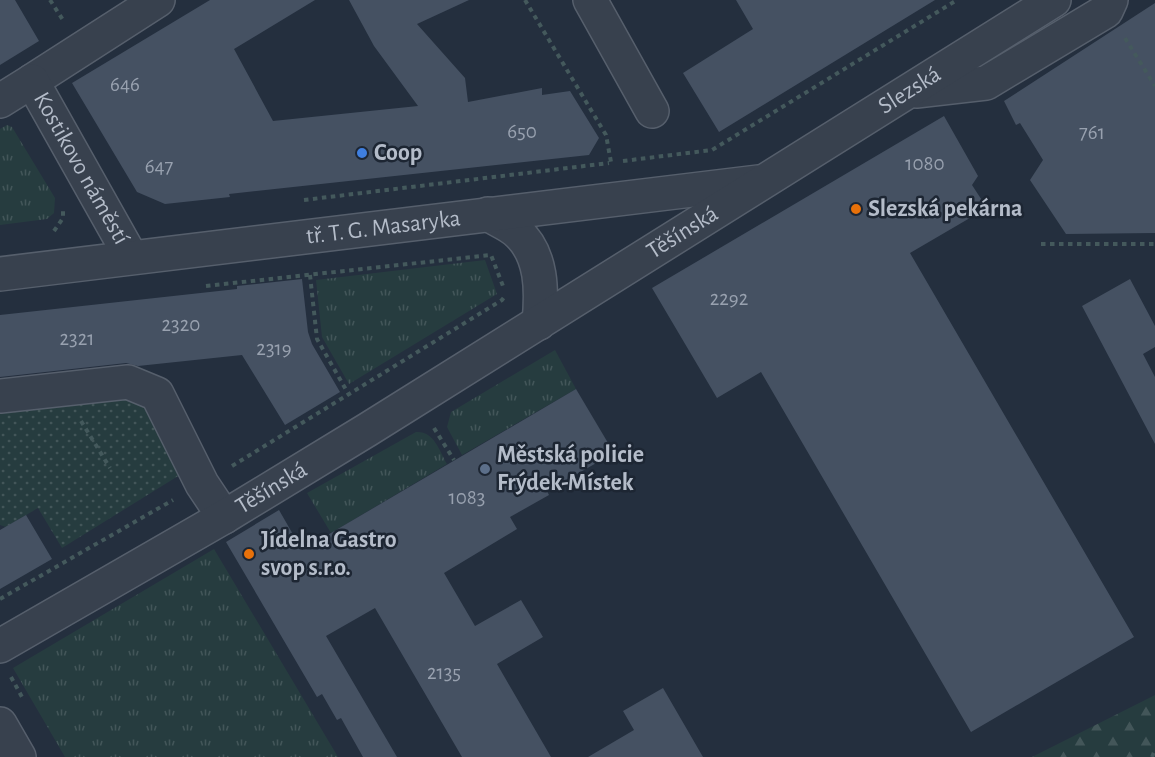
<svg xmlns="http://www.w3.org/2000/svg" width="1155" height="757" viewBox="0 0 1155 757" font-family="'Alegreya Sans',sans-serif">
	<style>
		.grass { fill: url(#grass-tufts) }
		.forest { fill: url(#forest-firs) }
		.garden { fill: url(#garden-dots) }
		.building { fill: #455162 }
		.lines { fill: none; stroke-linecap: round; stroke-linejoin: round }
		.minor-casing { stroke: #565f6c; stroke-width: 36 }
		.path { stroke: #44595c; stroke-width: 4; stroke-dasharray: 4.5 4.5; stroke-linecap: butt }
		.minor { stroke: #38414e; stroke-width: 33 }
		.shop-dot { fill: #3f7fe0; stroke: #1d2633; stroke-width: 2 }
		.food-dot { fill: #e8710a; stroke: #1d2633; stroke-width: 2 }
		.service-dot { fill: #5c6f8a; stroke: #1d2633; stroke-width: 2 }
		.labels { text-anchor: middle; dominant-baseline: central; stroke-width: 5; stroke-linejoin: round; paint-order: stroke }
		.number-label { font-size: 21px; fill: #98a1af }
		.street-label { font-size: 24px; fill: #b4bcc9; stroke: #1d2633 }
		.poi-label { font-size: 24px; font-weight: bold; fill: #b4bcc9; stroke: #1d2633; text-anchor: start }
	</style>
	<defs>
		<pattern id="grass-tufts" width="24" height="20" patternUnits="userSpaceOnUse" patternTransform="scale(1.5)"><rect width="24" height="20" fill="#263c3f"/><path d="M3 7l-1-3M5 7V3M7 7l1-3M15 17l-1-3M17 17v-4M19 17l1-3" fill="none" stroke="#435659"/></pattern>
		<pattern id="forest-firs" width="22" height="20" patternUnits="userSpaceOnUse" patternTransform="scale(1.5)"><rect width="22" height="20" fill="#263c3f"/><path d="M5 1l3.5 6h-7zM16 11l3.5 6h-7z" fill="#435659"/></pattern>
		<pattern id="garden-dots" width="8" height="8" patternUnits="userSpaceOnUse" patternTransform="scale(1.5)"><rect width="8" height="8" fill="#263c3f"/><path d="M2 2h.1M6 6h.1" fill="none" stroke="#435659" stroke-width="1.8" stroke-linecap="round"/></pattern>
	</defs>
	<rect width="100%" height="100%" fill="#242f3e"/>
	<!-- grass -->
	<path class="grass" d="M7,125l5,2 43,71 -1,15 -7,6 -47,6v-96z
		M485,260l12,34 -148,90 -27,-47 -6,-57z
		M555,350l21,39 -114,66 -15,-28 4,-15z
		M416,432c18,-1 23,18 31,32l-116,69 -24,-40z
		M214,549l124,208h-273l-52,-89z"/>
	<!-- forest -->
	<path class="forest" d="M1155,695v62h-123z"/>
	<!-- garden -->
	<path class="garden" d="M125,395l24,14 34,64 -121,75 -24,-40 -32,19 -6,-2v-114z"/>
	<!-- building -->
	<path class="building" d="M0,0h15l24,41 -39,24z
		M210,0h105l-81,49 39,72 145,-15 -44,-60 -25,-46h120l-52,24 48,54 3,24 74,-14v7l28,-4 29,47 -10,17 -360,39 1,3 -65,7 -28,-12 -65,-109z
		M736,0h199l-216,132 -36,-59 70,-44z
		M1155,3v230l-89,1 -36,-54 13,-20 -23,-37 -4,2 -12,-24z
		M944,116l34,60 -6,9 15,23 -77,45 224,384 -163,95 -210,-360 -44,26 -65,-110z
		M302,279l6,53 4,12 28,48 -55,33 -43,-70 -104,11 -12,-3 -126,14v-62l237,-26v-3z
		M1130,279l25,47v21l-12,7 12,23v67l-73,-138z
		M576,389l38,64 -67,38 2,4 -39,22 7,12 -73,44 31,53 46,-26 22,37 -46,27 54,93h-89l-87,-149 -49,28 71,121h-34l-22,-39 -4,2 -15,-26 -5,3 -91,-155 53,-32 23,40z
		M26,515l26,44 -52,30v-59z
		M663,688l40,69h-115l46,-27 -11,-19z"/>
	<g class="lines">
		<!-- minor casing -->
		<g class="minor-casing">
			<g id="minor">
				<path d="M590,0l62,111"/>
				<path d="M32,81l126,-81"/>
				<path d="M916,91l70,-8 120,-72 5,-11"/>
				<path id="s1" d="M0,101l32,-20 99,176"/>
				<path d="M488,214c9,6 20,10 28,17 27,23 26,61 23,92"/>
				<path id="s2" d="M0,274l758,-92"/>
				<path d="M0,396l128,-14 29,12 45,90 22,33"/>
				<path id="s3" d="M0,646l224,-129 143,-87 687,-430"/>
				<path d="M0,724l19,33"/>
			</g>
		</g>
		<!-- path -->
		<path class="path" d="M50,0l13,20
			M525,0l81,135 5,27
			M1125,38l30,48
			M623,161l89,-11 245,-150
			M304,200l305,-37
			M54,231l9,-13v-11
			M1041,244h114
			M310,275l7,64 32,56
			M206,286l285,-31 12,31
			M81,421l29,47
			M434,428l20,32
			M232,466l270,-166 3,-4
			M0,599l173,-99
			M11,677l11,20
			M1152,757l3,-7"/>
		<!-- minor -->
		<use href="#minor" class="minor"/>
	</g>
	<!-- markers -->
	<circle class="shop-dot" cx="362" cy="153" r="6"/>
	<g class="food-dot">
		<circle cx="856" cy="209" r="6"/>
		<circle cx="249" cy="554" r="6"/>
	</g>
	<circle class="service-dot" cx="485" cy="469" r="6"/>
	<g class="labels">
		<!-- number labels -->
		<g class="number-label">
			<text x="125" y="84">646</text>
			<text x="522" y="131">650</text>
			<text x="1092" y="132">761</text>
			<text x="925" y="163">1080</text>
			<text x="159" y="166">647</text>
			<text x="729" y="298">2292</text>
			<text x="181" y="324">2320</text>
			<text x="77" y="338">2321</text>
			<text x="274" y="348">2319</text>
			<text x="467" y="497">1083</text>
			<text x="444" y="672">2135</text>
		</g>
		<!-- street labels -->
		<g class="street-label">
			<text stroke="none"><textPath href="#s3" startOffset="1066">Slezská</textPath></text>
			<text stroke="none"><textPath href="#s1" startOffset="138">Kostikovo náměstí</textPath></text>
			<text stroke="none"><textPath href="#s2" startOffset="386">tř. T. G. Masaryka</textPath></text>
			<text stroke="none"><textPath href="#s3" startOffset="798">Těšínská</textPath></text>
			<text stroke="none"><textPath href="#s3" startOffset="314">Těšínská</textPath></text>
		</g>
		<!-- poi labels -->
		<g class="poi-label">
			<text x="374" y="153">Coop</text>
			<text x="868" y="209">Slezská pekárna</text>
			<text x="497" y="455">Městská policie<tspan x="497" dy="28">Frýdek-Místek</tspan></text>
			<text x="261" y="540">Jídelna Gastro<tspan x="261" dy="28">svop s.r.o.</tspan></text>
		</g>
	</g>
</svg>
